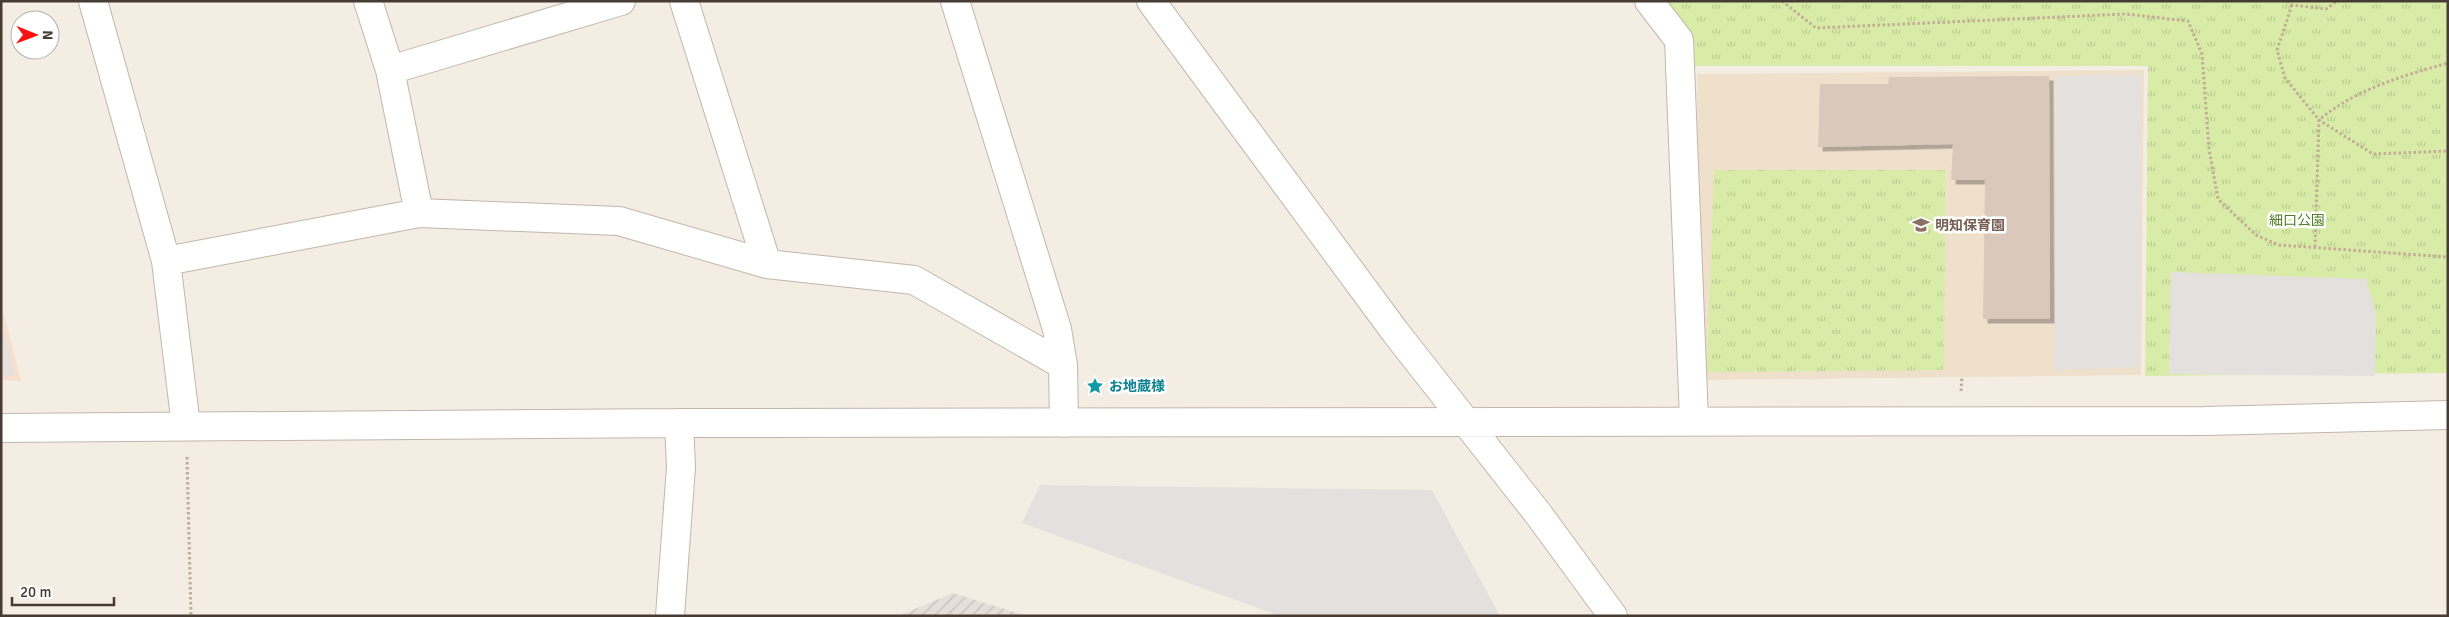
<svg xmlns="http://www.w3.org/2000/svg" width="2449" height="617" viewBox="0 0 2449 617" font-family="Signika,'Noto Sans JP',sans-serif">
	<style>
		.commercial { fill: #f8dfcd }
		.industrial { fill: url(#industrial-furrows) }
		.education { fill: #efe0cc }
		.park { fill: url(#park-tufts) }
		.parking { fill: #e4e0dd }
		.building { fill: #dac9bb; filter: url(#shadow) }
		.lines { fill: none; stroke-linecap: round; stroke-linejoin: round }
		.minor-casing { stroke: #c3b6a9; stroke-width: 30 }
		.path { stroke: #c3ac96; stroke-width: 3; stroke-dasharray: 2.5 2.5; stroke-linecap: butt }
		.minor { stroke: #fff; stroke-width: 28 }
		.labels { text-anchor: middle; dominant-baseline: central; stroke-width: 5; stroke-linejoin: round; paint-order: stroke }
		.park-label { font-size: 14px; fill: #527e21; stroke: #fff }
		.education-label { font-size: 14px; font-weight: bold; fill: #785e54; stroke: #fff; text-anchor: start }
		.culture-label { font-size: 14px; font-weight: bold; fill: #0d838f; stroke: #fff; text-anchor: start }
	</style>
	<defs>
		<pattern id="industrial-furrows" width="10" height="10" patternUnits="userSpaceOnUse" patternTransform="scale(1.25)"><rect width="10" height="10" fill="#e6ded9"/><path d="M-1 1l2-2M0 10L10 0M9 11l2-2" fill="none" stroke="#c7bfbb"/></pattern>
		<pattern id="park-tufts" width="24" height="20" patternUnits="userSpaceOnUse" patternTransform="scale(1.25)"><rect width="24" height="20" fill="#d8eca8"/><path d="M3 7l-1-3M5 7V3M7 7l1-3M15 17l-1-3M17 17v-4M19 17l1-3" fill="none" stroke="#bbcb91"/></pattern>
		<filter id="shadow"><feDropShadow dx="4.5" dy="4.5" stdDeviation="0" flood-color="#0004"/></filter>
	</defs>
	<rect width="100%" height="100%" fill="#f4ede4"/>
	<!-- commercial -->
	<path class="commercial" d="M1,303l20,78 -20,-1z"/>
	<!-- industrial -->
	<path class="industrial" d="M953,593l74,23h-129z"/>
	<!-- education -->
	<path class="education" d="M2144,70l-3,305 -440,5 -4,-306z"/>
	<!-- park -->
	<path class="park" d="M1664,1h784v372l-303,3 3,-310h-457z
		M1714,170h231l-1,200 -237,2z"/>
	<!-- parking -->
	<path class="parking" d="M2141,75l-2,292 -85,3 2,-294z
		M2171,272l195,7 10,34 -1,63 -206,-2z
		M1,322l14,54 -14,-1z
		M1040,485l392,5 68,126h-220l-258,-93z"/>
	<!-- building -->
	<path class="building" d="M2049,76l1,243h-67l2,-139h-34l2,-36 -135,3 2,-63h68l1,-7z"/>
	<g class="lines">
		<!-- minor casing -->
		<g class="minor-casing">
			<path id="minor" d="M93,1l73,260 20,165
				M368,1l22,69 231,-69
				M684,1l83,263
				M955,1l102,328 6,36 1,58
				M1151,1l245,332 143,182 74,101
				M1649,1l30,39 15,380
				M390,70l29,143
				M166,261l253,-48 200,8 148,43 147,16 149,85
				M1,428l678,-5 1526,-2 243,-6
				M670,616l11,-149 -2,-44"/>
		</g>
		<!-- path -->
		<path class="path" d="M1782,1l34,27 309,-14 63,7 14,33 7,95 9,50 38,36 23,10 169,12
			M2287,1l5,4 34,4 11,-8
			M2292,5l-15,45 8,28 34,42 54,34 75,-3
			M2315,247l4,-127c37,-31 83,-44 129,-57
			M1961,391l1,-14
			M187,457l4,159"/>
		<!-- minor -->
		<use href="#minor" class="minor"/>
	</g>
	<!-- icons -->
	<defs>
		<g id="school-bare" transform="scale(1.35)"><path d="M0-5L7-2L0 1L-7-2ZM-4 1L0 2.5L4 1V4Q0 6-4 4Z" fill="#8d6e63" stroke="#fff" stroke-width="2.5" paint-order="stroke"/></g>
		<g id="sight-bare" transform="scale(1.35)"><path d="M0-6L1.8-2.2L6-1.7L2.9 1.2L3.7 5.4L0 3.3L-3.7 5.4L-2.9 1.2L-6-1.7L-1.8-2.2Z" fill="#0f9aa8" stroke="#fff" stroke-width="2.5" paint-order="stroke"/></g>
	</defs>
	<g fill-rule="evenodd">
		<use href="#school-bare" x="1921" y="225"/>
		<use href="#sight-bare" x="1095" y="386"/>
	</g>
	<g class="labels">
		<!-- park labels -->
		<g class="park-label">
			<text x="2297" y="220">細口公園</text>
		</g>
		<!-- education labels -->
		<g class="education-label">
			<text x="1935" y="225">明知保育園</text>
		</g>
		<!-- culture labels -->
		<g class="culture-label">
			<text x="1109" y="386">お地蔵様</text>
		</g>
	</g>
	<!-- border -->
	<rect width="2449" height="617" fill="none" stroke="#473c33" stroke-width="5"/>
	<!-- north arrow -->
	<g transform="translate(35 35) rotate(91)"><circle r="24" fill="#ffffff" stroke="#b5b1ad"/>
	<path d="M0-4L9 19L0 12L-9 19Z" fill="#ff1010"/>
	<text y="-8" font-size="14" font-weight="bold" text-anchor="middle" fill="#473c33">N</text>
	</g>
	<!-- scale -->
	<path d="M12 597v8h102v-8" fill="none" stroke="#473c33" stroke-width="2.5"/>
	<text x="20" y="597" font-size="15" fill="#473c33" stroke="#ffffff" stroke-width="4" paint-order="stroke">20 m</text>
</svg>
